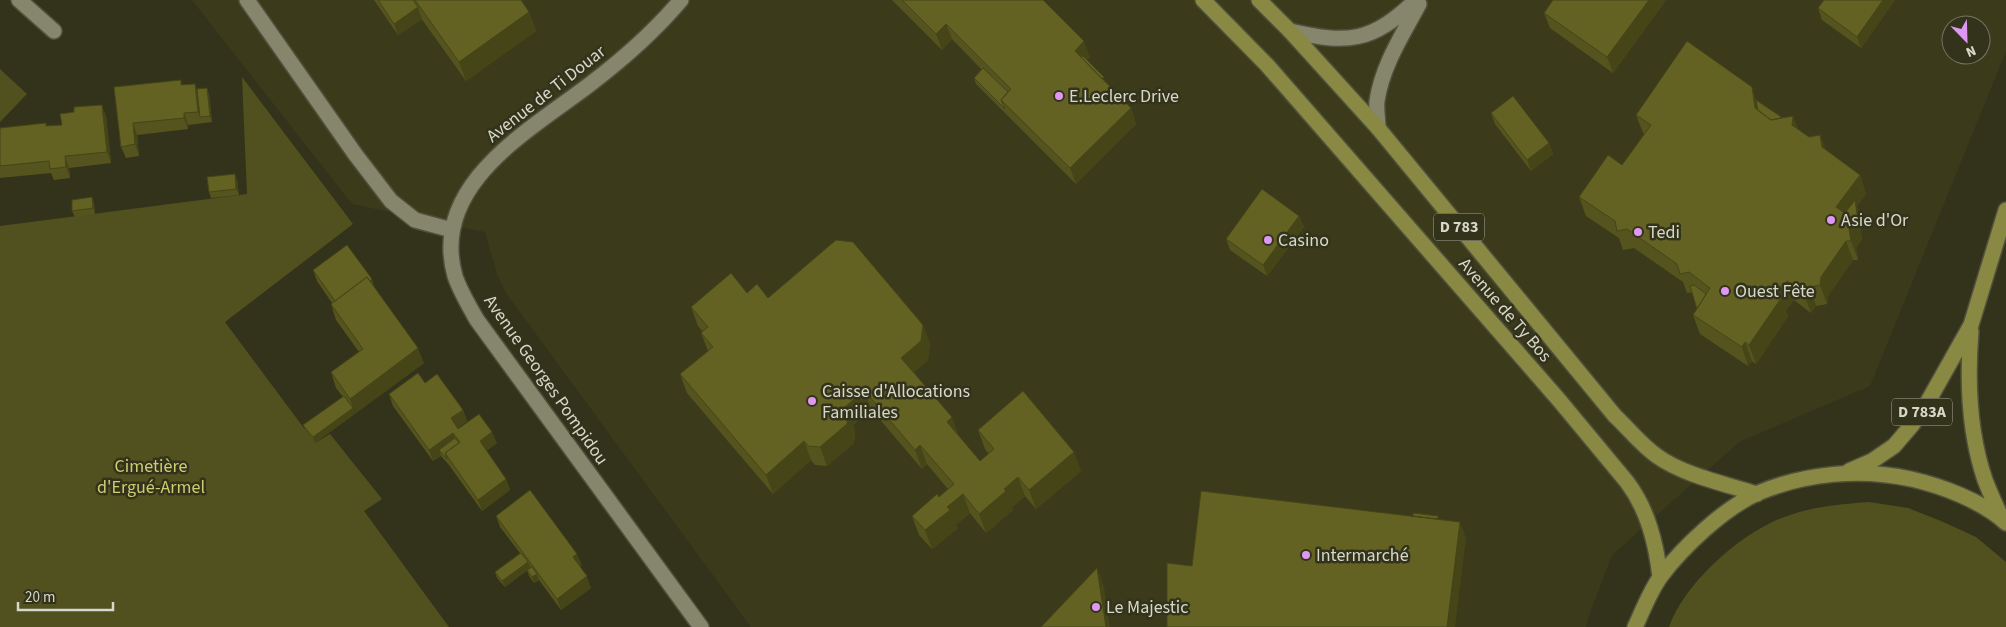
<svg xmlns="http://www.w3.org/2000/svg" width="2006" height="627" viewBox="0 0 2006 627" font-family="'Source Sans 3',sans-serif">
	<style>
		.built { fill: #3b3b1c; fill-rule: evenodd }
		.green { fill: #51501f }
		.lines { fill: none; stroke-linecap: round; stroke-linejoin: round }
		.street-casing { stroke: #50503c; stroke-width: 18 }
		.primary-casing { stroke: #50503c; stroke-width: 18 }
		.street { stroke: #85866c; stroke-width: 15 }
		.primary { stroke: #898943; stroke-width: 15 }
		.wall { fill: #55541e }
		.shaded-wall { fill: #454518 }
		.building { fill: #636223; stroke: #454518 }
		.poi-dot { fill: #de98f2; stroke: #33331c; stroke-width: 2 }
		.labels { text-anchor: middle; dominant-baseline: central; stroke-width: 5; stroke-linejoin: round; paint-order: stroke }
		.shield { fill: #33331c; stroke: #a6a696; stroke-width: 1 }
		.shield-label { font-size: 16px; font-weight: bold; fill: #d8d8ca }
		.street-label { font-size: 18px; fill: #d8d8ca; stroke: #33331c }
		.poi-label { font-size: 18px; fill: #d8d8ca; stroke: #33331c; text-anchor: start }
		.park-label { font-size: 18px; fill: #cdcd72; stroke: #33331c }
	</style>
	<rect width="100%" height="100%" fill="#33331c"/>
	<!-- built -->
	<path class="built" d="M192,0h1814v51l-136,335 -131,56 -127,113 -24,63 -2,9h-835l-245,-334 -9,-19 -12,-42 -133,-28zM1951,25h30v30h-30z"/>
	<!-- green -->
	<path class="green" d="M0,69l27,25 -27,28z
		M242,77l111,147 -128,98 90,121 15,-9 52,65 -18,12 85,116h-449v-401l247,-32z
		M1869,502l39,6 33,13 35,16 30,25v65h-337c16,-46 78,-100 124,-113 25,-8 50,-10 76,-12z"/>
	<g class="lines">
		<!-- street casing -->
		<g class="street-casing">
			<path id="street" d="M19,0l35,31
				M247,0l108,154 36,47 24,19 37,10
				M681,0c-27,32 -59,60 -92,85 -59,45 -160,100 -134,191 5,15 14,30 22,44l224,307
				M1290,31c58,13 81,12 126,-31
				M1378,128c0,-9 -2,-18 -1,-27 5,-35 26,-67 42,-97"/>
		</g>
		<!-- primary casing -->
		<g class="primary-casing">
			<path id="primary" d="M1203,0l64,65 292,335 68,82c21,28 29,61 33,95
				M1259,0l31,31 88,97 237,288c14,13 26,29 42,40 26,19 69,28 100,38
				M1971,331c-4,49 -2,102 14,149 5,13 11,26 17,39
				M1849,471l23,-10 22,-15 18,-21 14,-20 45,-80 35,-115
				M1635,627c8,-17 15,-36 26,-51 22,-29 63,-68 97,-83 48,-20 102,-25 153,-14 31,7 71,22 95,44"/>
		</g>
		<!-- street -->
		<use href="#street" class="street"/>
		<!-- primary -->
		<use href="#primary" class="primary"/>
	</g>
	<!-- wall -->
	<path class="wall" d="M374,0h147l8,12 7,19 -70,50 -45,-63 1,1 -24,16z
		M892,0h151l47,57 -3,3 19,23 25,25 5,16 -60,60 -100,-100 -2,-6 8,-8 -30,-31 -10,11z
		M1553,0h113l-53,73 -63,-45 -6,-15z
		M1895,0l-34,48 -39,-28 -4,-12z
		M195,84l2,6 12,4 3,28 -24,3v4l-51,6 2,21 -13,2 -5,-11 -7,-60z
		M1756,100l25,18 12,-2 5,13 11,8 11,-2 5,14 35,26 6,19 -9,12 5,33 -6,9 2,12h-5l-25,36 -1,8 -11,2 -5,7 -17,-13 -8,10 2,6 -32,48 -4,-3 -4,5 -48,-32 -7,-19 4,-6 -5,-17 -5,1 -4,-11 -49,-34 -11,2 -4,-12 -33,-22 -7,-19 43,-32 22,-30 -8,-20z
		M1491,113l58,30 4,11 -22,17 -36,-47z
		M106,116l5,47 -42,5 1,10 -16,2 -3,-7 -51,5v-50l47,-2 15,-1z
		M237,180l2,15 -28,3 -2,-6z
		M92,197l2,6 1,11 -20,3 -3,-6z
		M1299,216l5,11 -37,49 -37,-26 -4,-11z
		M313,270l62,19 49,74 -109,80 -9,-12 -3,-6 40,-28 -7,-9 -5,-16 28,-20 -23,-32 -5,-16 1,-1 -15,-22z
		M747,293l21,5 155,27 7,19 -2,16 -14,12 45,64 21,25 9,-7 -4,-5 -7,-19 103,41 -45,38 -11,-13 -13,11 1,3 -27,23 -16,-20 -14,12 1,4 -25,20 -13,-14 -7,-19 27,-19 9,-8 -21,-25 -5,5 -51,-60 -18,16 2,6 -1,12 -27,23 -12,-1 -4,-5 -38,34 -86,-101 -7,-19 28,-23 -7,-18 2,-1 -5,-6 -7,-19z
		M425,383l38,27 4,11 -9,7v1l39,14 -11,8 20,28 4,11 -28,21 -33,-46 -8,-9 -8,5 -40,-55 -4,-12z
		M496,516l86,49 -2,1 11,22 -30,22 -22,-30 -5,3 -5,-7 -2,-6 -22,17 -8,-9 -2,-6 25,-19 -20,-26z"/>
	<!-- shaded-wall -->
	<path class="shaded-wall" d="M1649,0h17l-53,73 -6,-16z
		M1883,0h12l-34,48 -4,-11z
		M418,7l4,12 -24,16 -4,-11z
		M529,12l7,19 -70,50 -7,-19z
		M946,24l6,15 -10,11 -6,-16z
		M1084,41l6,16 -8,8 -7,-14z
		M195,84l4,11 1,22 -2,-5z
		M1752,87l6,19 3,16 -6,-14z
		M207,88l2,6 3,28 -2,-6z
		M102,105l4,11 5,47 -4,-11z
		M1131,108l5,16 -60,60 -6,-16z
		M184,113l4,12v4l-4,-11z
		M1793,116l7,19 -8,-10z
		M133,123l4,12 2,21 -4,-12z
		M1820,135l7,19 -5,-7z
		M1549,143l4,11 -22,17 -4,-11z
		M65,156l4,12 1,10 -4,-11z
		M235,174l2,6 2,15 -3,-6z
		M1860,175l6,19 -9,12 5,33 -6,9 2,12 -7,-19 -2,-12 7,-22 -11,16 -9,-16z
		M92,197l2,6 1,11 -2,-6z
		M1299,216l5,11 -37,49 -4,-11z
		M1846,241l7,19 -25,36 -1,8 -7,-19 1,-8z
		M372,279l4,12 -38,14z
		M1787,281l7,19 -8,10 2,6 -32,48 -7,-19 28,-51z
		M1810,287l6,19 -5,7 -7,-19z
		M923,325l7,19 -2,16 -20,17 -7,-19z
		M1745,342l7,19 -4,5 -6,-19z
		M418,348l6,15 -109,80 -2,-6 40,-29 -3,-9z
		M864,390l7,19 -18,16 2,6 -1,12 -27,23 -7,-19 24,-39z
		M463,410l4,11 -12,9 -4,-12z
		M952,417l7,19 -12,-14z
		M492,432l5,11 -13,10 -4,-12z
		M453,433l4,11 -18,6 2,6 -8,5 -4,-11z
		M804,441l7,19 -38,34 -7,-19z
		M920,445l7,19 -5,5 -7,-19z
		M1074,452l7,19 -45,38 -7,-19z
		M1018,477l7,19 -13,11 1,3 -27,23 -7,-19 25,-25z
		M506,479l4,11 -28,21 -4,-11z
		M963,494l7,19 -14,12 1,4 -25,20 -7,-19 22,-23z
		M1460,522l6,16 -11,89h-8z
		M577,554l5,11 -5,3 -4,-11z
		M528,562l3,6 -26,19 -3,-6z
		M1097,568l7,19 6,40h-4z
		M537,574l2,6 -5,3 -2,-6z
		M587,576l4,12 -30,22 -4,-11z"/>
	<!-- building -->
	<path class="building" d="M378,0h35l5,7 -24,17z
		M415,0h106l8,12 -70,50z
		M902,0h141l41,41 -9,10 56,57 -61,60 -69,-68 10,-11 -65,-65 -10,10z
		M1553,0h96l-42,57 -63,-44z
		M1824,0h59l-26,37 -39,-29z
		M1687,41l65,46 3,21 16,12 22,-4 -1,9 17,12 11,-2 2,12 38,28 -24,32 19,13 -6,9 2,12h-5l-25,36 -1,8 -10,2 -6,7 -17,-13 -10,13 5,3 -33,48 -4,-3 -3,5 -49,-32 17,-27 -21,-16 -9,2 -3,-10 -50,-35 -10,2 -2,-10 -36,-24 29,-42 14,10 29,-40 -15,-10z
		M1083,56l21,21 -2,2 -21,-22z
		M983,68l25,24 -7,8 4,9 -31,-31z
		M181,80v5l14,-1 3,28 -14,1v5l-51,5 2,21 -14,3 -7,-60z
		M207,88l3,28 -10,1 -3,-28z
		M1513,96l36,47 -22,17 -36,-47z
		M1756,100l24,16 1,2 -10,2 -13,-10z
		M102,105l5,47 -42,4 1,11 -16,2 -1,-8 -49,5v-38l46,-5v3l16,-1 -2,-11 14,-2v-5z
		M235,174l1,15 -27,3 -2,-15z
		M1262,189l37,27 -36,49 -37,-26z
		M92,197l1,11 -21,3v-11z
		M1855,200l5,33 -5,-13 -10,-7z
		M836,240l17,2 70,83 -2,16 -20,17 51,59 -5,5 33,39 14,-12 -16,-19 45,-39 51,61 -45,38 -11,-13 -14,12 2,2 -27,23 -16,-20 -16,13 3,3 -25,20 -13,-14 25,-22 2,3 15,-13 -34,-39 -5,5 -51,-60 -20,18 4,4 -1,12 -27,23 -12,-1 -4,-5 -38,34 -86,-101 33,-27 -12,-14 7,-6 -17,-20 40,-34 16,20 10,-9 11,14z
		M347,245l25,34 -2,2 -3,-4 -32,24 -22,-31z
		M367,277l51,71 -68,51 -19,-27 32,-23 -32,-45z
		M1694,285l12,9 -9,15 -7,-23z
		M418,373l7,10 12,-9 26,36 -12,8 7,11 21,-15 13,18 -12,9 26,38 -28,21 -33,-47 15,-11 -7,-9 -24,17 -40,-56z
		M344,396l9,12 -40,29 -10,-12z
		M455,438l4,5 -14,10 2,6 -8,-9z
		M530,490l47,64 -4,3 14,19 -30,23 -61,-83z
		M1201,491l259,31 -13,105h-280v-64l25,3z
		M1413,513l25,3v3l-25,-3z
		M521,553l7,9 -26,19 -7,-9z
		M532,567l5,7 -5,3 -5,-7z
		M1097,568l9,59h-65z"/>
	<!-- markers -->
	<g class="poi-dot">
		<circle cx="1059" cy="96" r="5"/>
		<circle cx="1831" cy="220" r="5"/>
		<circle cx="1638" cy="232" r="5"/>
		<circle cx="1268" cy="240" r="5"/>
		<circle cx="1725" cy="291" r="5"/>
		<circle cx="812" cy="401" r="5"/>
		<circle cx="1306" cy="555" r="5"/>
		<circle cx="1096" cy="607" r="5"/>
	</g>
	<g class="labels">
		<!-- shield labels -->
		<g class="shield">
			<rect x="1434" y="213.5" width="50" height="27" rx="4"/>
			<rect x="1892" y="398.5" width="60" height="27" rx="4"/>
		</g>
		<g class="shield-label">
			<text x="1459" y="227">D 783</text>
			<text x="1922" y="412">D 783A</text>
		</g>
		<!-- street labels -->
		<g class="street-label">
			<text transform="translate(546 94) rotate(-38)">Avenue de Ti Douar</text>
			<text transform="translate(1505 310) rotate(49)">Avenue de Ty Bos</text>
			<text transform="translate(546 380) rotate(55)">Avenue Georges Pompidou</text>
		</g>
		<!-- poi labels -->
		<g class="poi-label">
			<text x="1069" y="96">E.Leclerc Drive</text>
			<text x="1841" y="220">Asie d'Or</text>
			<text x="1648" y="232">Tedi</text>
			<text x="1278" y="240">Casino</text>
			<text x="1735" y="291">Ouest Fête</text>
			<text x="822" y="391">Caisse d'Allocations<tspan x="822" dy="21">Familiales</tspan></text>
			<text x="1316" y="555">Intermarché</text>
			<text x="1106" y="607">Le Majestic</text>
		</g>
		<!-- park labels -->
		<g class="park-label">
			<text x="151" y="466">Cimetière<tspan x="151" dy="21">d'Ergué-Armel</tspan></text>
		</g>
	</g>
	<!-- north arrow -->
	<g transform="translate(1966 40) rotate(157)"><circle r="24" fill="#33331c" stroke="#757562"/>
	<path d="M0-4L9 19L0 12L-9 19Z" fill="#de98f2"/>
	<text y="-8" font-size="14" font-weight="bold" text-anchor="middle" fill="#d8d8ca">N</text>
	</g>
	<!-- scale -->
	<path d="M18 602v8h95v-8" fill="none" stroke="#d8d8ca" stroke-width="2.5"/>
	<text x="25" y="602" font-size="15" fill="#d8d8ca" stroke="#33331c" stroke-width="4" paint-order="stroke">20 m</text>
</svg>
